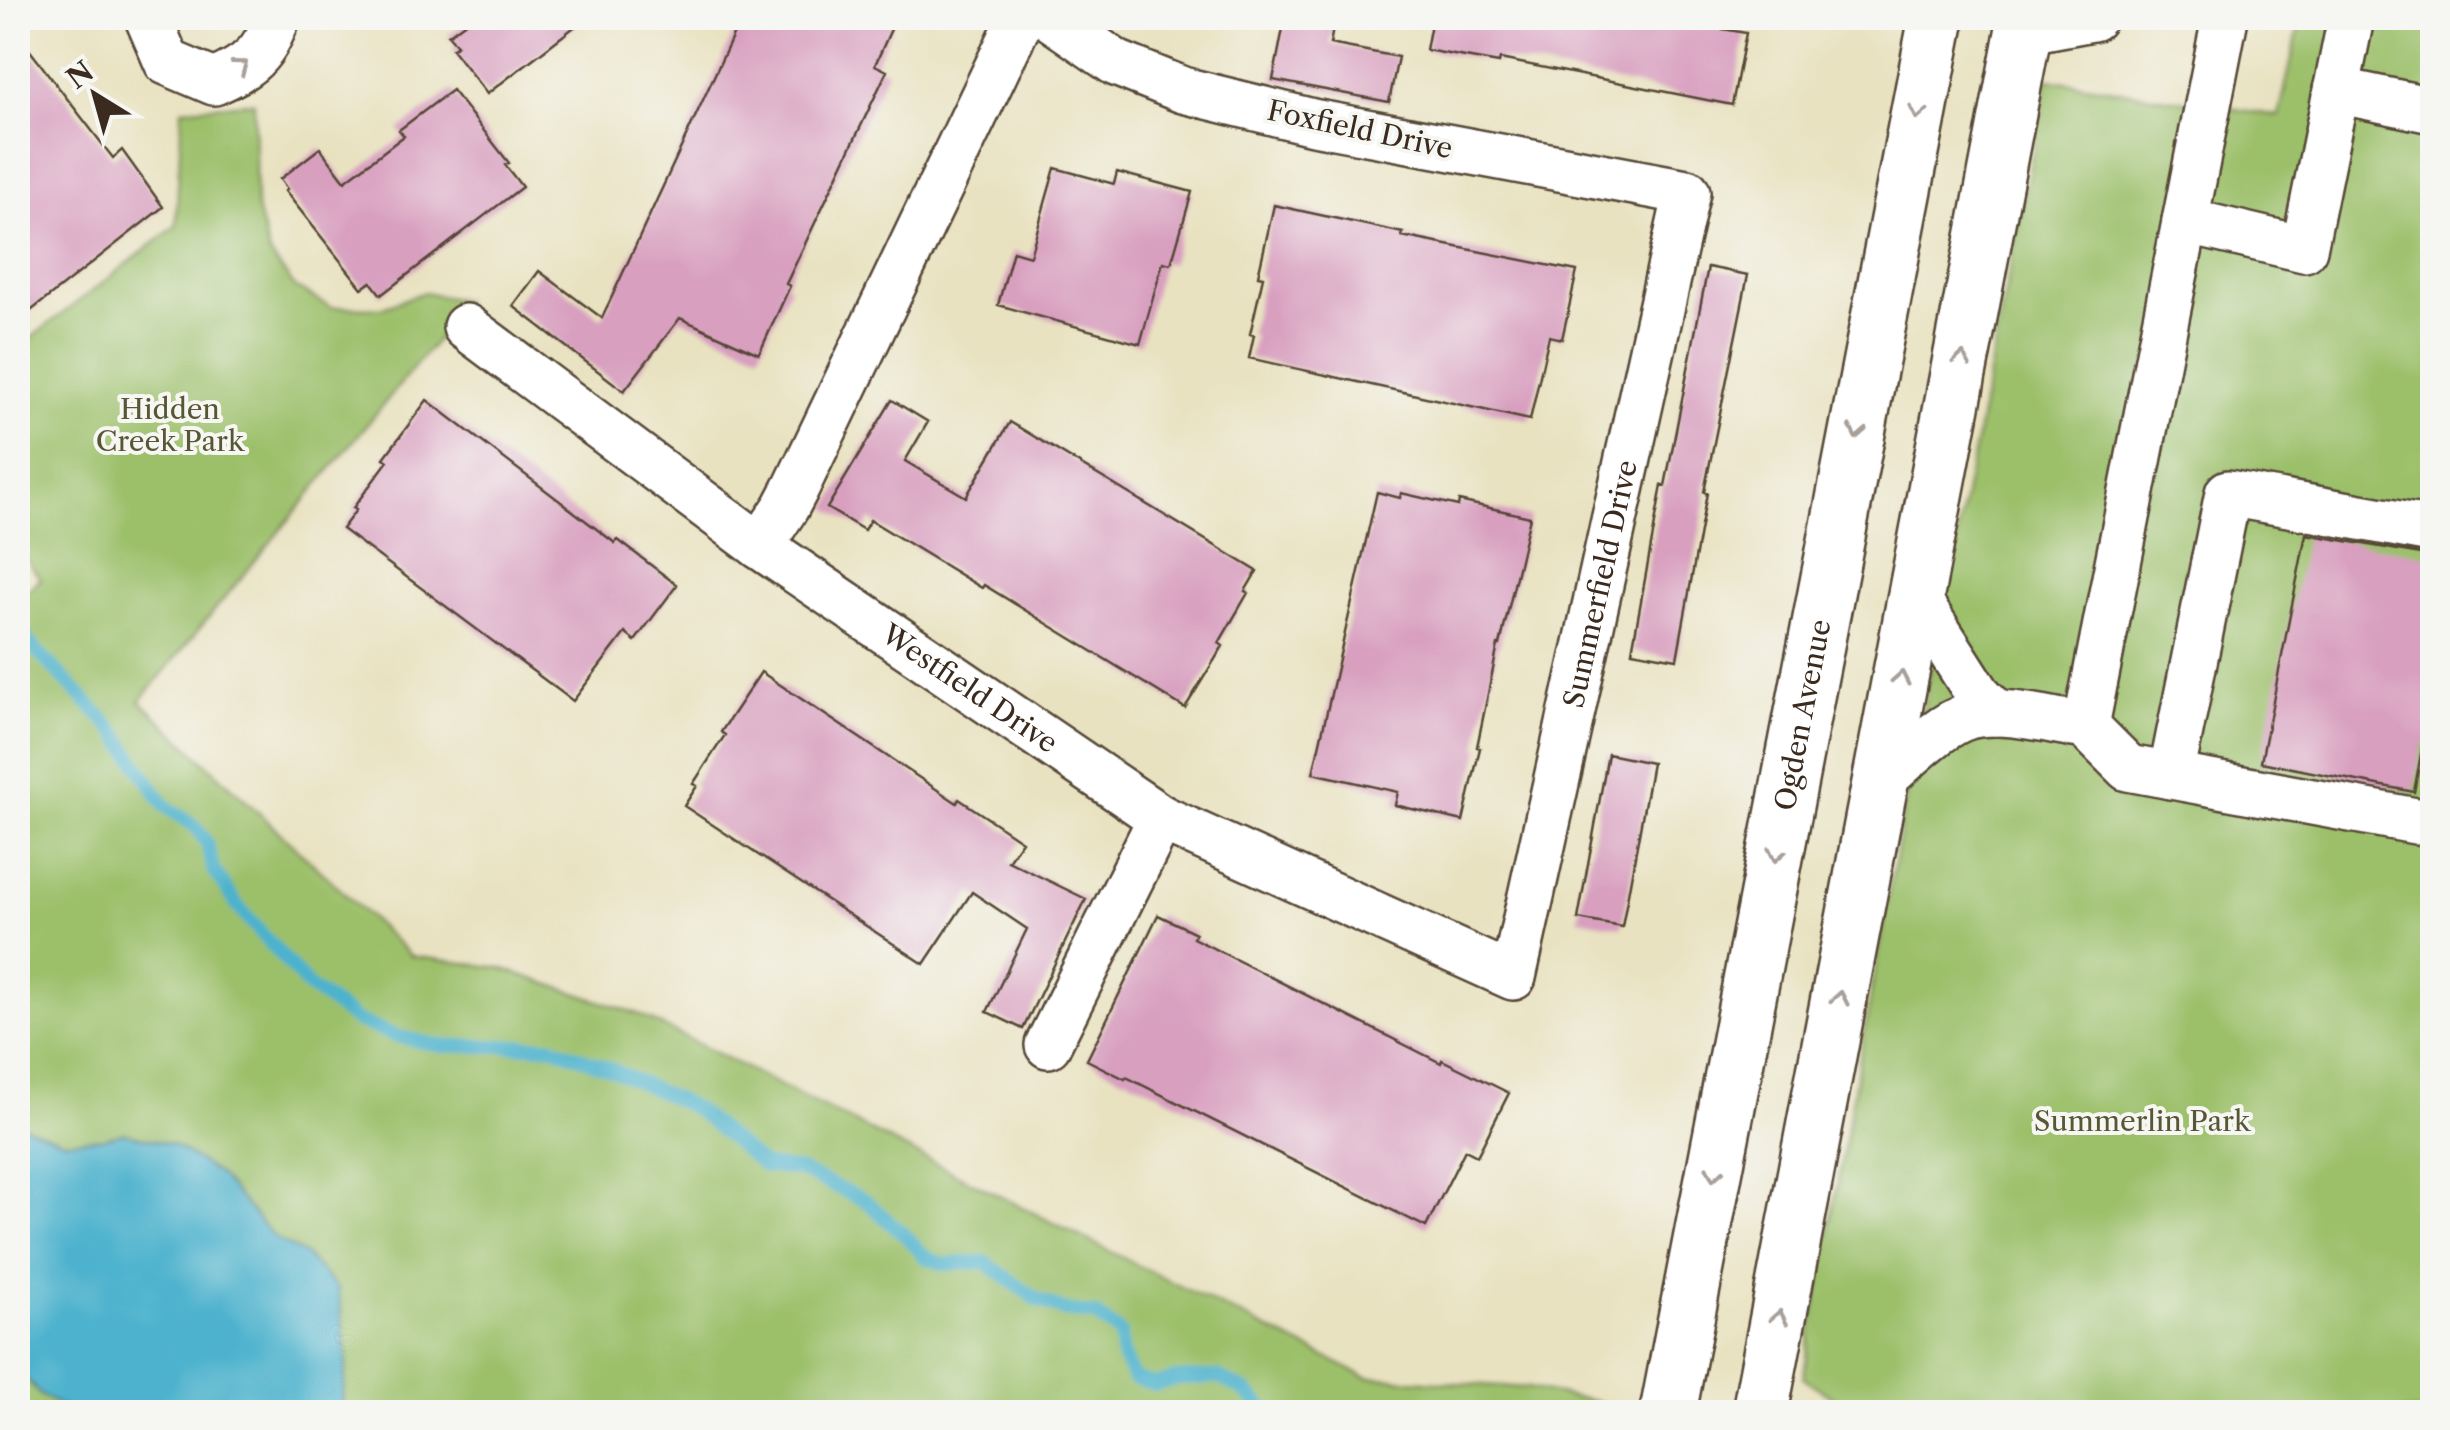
<svg xmlns="http://www.w3.org/2000/svg" width="2450" height="1430" viewBox="0 0 2450 1430" font-family="'Libre Caslon Text',serif">
	<style>
		.green { fill: #9cc06a; stroke: #6c7544; stroke-width: 2.5 }
		.water { fill: #4eb2cd; stroke: #446e76; stroke-width: 2.5 }
		.lines { fill: none; stroke-linecap: round; stroke-linejoin: round }
		.stream { stroke: #4eb2cd; stroke-width: 14 }
		.building { fill: #d89fbf }
		.minor-casing { stroke: #554636; stroke-width: 50 }
		.major-casing { stroke: #554636; stroke-width: 60 }
		.minor { stroke: #fff; stroke-width: 45 }
		.major { stroke: #fff; stroke-width: 55 }
		.oneway { stroke: #a79f9a }
		.labels { text-anchor: middle; dominant-baseline: central; stroke-width: 8; stroke-linejoin: round; paint-order: stroke }
		.street-label { font-size: 28px; fill: #3b2a1e; stroke: #f6f6f2 }
		.park-label { font-size: 28px; fill: #585735; stroke: #f6f6f2 }
	</style>
	<rect width="100%" height="100%" fill="#f6f6f2"/>
	<filter id="ink" filterUnits="userSpaceOnUse"><feTurbulence type="fractalNoise" baseFrequency=".01" numOctaves="2"/><feDisplacementMap in="SourceGraphic" scale="20" xChannelSelector="R" yChannelSelector="G"/><feConvolveMatrix kernelMatrix="1 2 1 2 8 2 1 2 1" color-interpolation-filters="sRGB"/></filter>
	<filter id="wash" filterUnits="userSpaceOnUse"><feTurbulence type="fractalNoise" baseFrequency=".0048" numOctaves="4" result="noise"/><feDisplacementMap in="SourceGraphic" scale="40" xChannelSelector="R" yChannelSelector="G"/><feGaussianBlur stdDeviation="2.25" result="paint"/><feColorMatrix in="noise" values="0 0 0 0 0 0 0 0 0 0 0 0 0 0 0 0 0 1.4 0 .05"/><feComposite in="paint" operator="in"/></filter>
	<g filter="url(#wash)">
		<rect width="100%" height="100%" fill="#e9e2c1"/>
		<!-- green -->
		<path class="green" d="M2301,18h131v1394h-577l-52,-34 104,-588 140,-711 232,37z
			M254,102l2,103 13,48 26,34 35,20 50,1 45,-16 38,9 -16,26 -307,374 271,255 90,12 137,46 521,262 207,101 162,11 109,22 -1,2h-1618v-812l23,-21 -23,-30v-201l158,-122 6,-117z"/>
		<!-- water -->
		<path class="water" d="M18,1119l6,7 40,15 39,-3 21,-5 50,12 45,30 55,62 31,18 33,34 9,67 -6,56h-268l-33,-17 -22,-26z"/>
		<g class="lines">
			<!-- stream -->
			<path class="stream" d="M18,620l10,22 88,90 49,74 30,20 12,17 6,26 26,39 70,79 48,34 39,15 45,10h110l62,24 81,38 70,58 35,4 67,31 44,39 15,17 19,7 41,-2 51,37 29,12 30,4 25,18 2,21 11,24 22,7 20,-6 43,-2 27,14 23,21"/>
		</g>
		<g id="blocks">
			<!-- building -->
			<path class="building" d="M471,18h115l-99,76 -35,-45 5,-4 -9,-10z
				M741,18h155l-21,47 12,6 -101,213 4,2 -31,68 -79,-36 -56,73 -111,-85 26,-35 63,47z
				M1285,18h50l-5,26 68,13 -9,45 -116,-22z
				M1432,18h288l-3,10 29,5 -14,72 -232,-46 -1,4 -73,-13z
				M18,35l95,123 9,-8 41,57 -145,114z
				M452,90l57,73 -4,2 17,22 -141,108 -10,-13 -9,6 -77,-97 2,-2 -7,-10 40,-31 25,33 59,-45 -5,-6z
				M1055,168l59,16 3,-12 75,20 -21,72 -8,-2 -23,82 -142,-39 15,-54 17,5z
				M1274,205l129,28 -1,3 175,35 -15,68 -13,-3 -19,84 -281,-62 5,-23 -4,-1 13,-57 -5,-1z
				M1708,267l40,8 -44,217 3,1 -30,166 -45,-8 30,-166 3,1z
				M427,400l188,143 3,-3 59,45 -42,56 -10,-8 -52,68 -231,-172 14,-19 -3,-2 35,-47 -4,-3z
				M892,400l36,22 -23,39 61,36 44,-75 247,149 -12,20 3,2 -29,50 4,3 -38,62 -201,-123 -2,3 -112,-68 -6,10 -37,-22z
				M1377,492l23,6 1,-5 57,13 1,-5 71,16 -30,128h-2l-21,102 3,1 -17,73 -68,-16 3,-13 -85,-19z
				M2306,534l126,22v189l-9,-2 -9,49 -153,-30z
				M761,672l196,131 2,-4 63,42 -14,20 78,38 -63,130 -36,-17 40,-83 -55,-37 -48,72 -240,-158 13,-20 -4,-2 32,-49 -4,-3z
				M1608,754l44,9 -30,164 -44,-8z
				M1158,915l38,18 -3,5 248,125 1,-3 67,33 -32,63 -12,-6 -39,77 -300,-150 -1,2 -38,-19z"/>
		</g>
	</g>
	<g filter="url(#ink)">
		<use href="#blocks" fill-opacity="0" stroke="#554636" stroke-width="2.5"/>
		<g class="lines">
			<!-- minor casing -->
			<g class="minor-casing">
				<g id="minor">
					<path d="M148,18l19,44 47,20c35,-15 50,-28 63,-64"/>
					<path d="M2023,31l70,-13"/>
					<path d="M2336,90l96,20"/>
					<path d="M2185,221l119,28 47,-231"/>
					<path id="s1" d="M466,327l294,219 401,272 352,159 174,-785 -374,-70 -130,-32 -67,-27 -65,-45"/>
					<path d="M760,546l26,-39 10,-19 225,-470"/>
					<path d="M1916,597l62,97 18,19"/>
					<path d="M2086,726l42,42 304,56"/>
					<path d="M2171,776l57,-283 204,37"/>
					<path d="M1881,781c24,-20 59,-57 88,-65 37,-9 80,5 117,10l139,-708"/>
					<path d="M1048,1045l113,-227"/>
				</g>
			</g>
			<!-- major casing -->
			<g class="major-casing">
				<g id="major">
					<path id="s2" d="M1668,1412l269,-1394"/>
					<path d="M1760,1412l266,-1394"/>
				</g>
			</g>
			<!-- minor -->
			<use href="#minor" class="minor"/>
			<!-- major -->
			<use href="#major" class="major"/>
		</g>
		<!-- one-way arrows -->
		<defs><path id="oneway-chevron" d="M-2-3.5L2.5 0L-2 3.5" fill="none" stroke-width="1.6" stroke-linecap="round" stroke-linejoin="round" transform="scale(2.5)"/></defs>
		<g class="oneway">
			<use href="#oneway-chevron" transform="translate(241 66) rotate(-37)"/>
			<use href="#oneway-chevron" transform="translate(1918 113) rotate(101)"/>
			<use href="#oneway-chevron" transform="translate(1962 359) rotate(-79)"/>
			<use href="#oneway-chevron" transform="translate(1857 432) rotate(101)"/>
			<use href="#oneway-chevron" transform="translate(1901 678) rotate(-79)"/>
			<use href="#oneway-chevron" transform="translate(1776 855) rotate(101)"/>
			<use href="#oneway-chevron" transform="translate(1840 998) rotate(-79)"/>
			<use href="#oneway-chevron" transform="translate(1714 1174) rotate(101)"/>
			<use href="#oneway-chevron" transform="translate(1779 1317) rotate(-79)"/>
		</g>
	</g>
	<g class="labels">
		<!-- street labels -->
		<g class="street-label">
			<text transform="translate(1360 129) rotate(12)">Foxfield Drive</text>
			<text stroke="none"><textPath href="#s1" startOffset="1640">Summerfield Drive</textPath></text>
			<text stroke="none"><textPath href="#s1" startOffset="620">Westfield Drive</textPath></text>
			<text stroke="none"><textPath href="#s2" startOffset="710">Ogden Avenue</textPath></text>
		</g>
		<!-- park labels -->
		<g class="park-label">
			<text x="170" y="409">Hidden<tspan x="170" dy="32">Creek Park</tspan></text>
			<text x="2142" y="1121">Summerlin Park</text>
		</g>
	</g>
	<!-- margin -->
	<rect width="2450" height="1430" fill="none" stroke="#f6f6f2" stroke-width="60"/>
	<!-- north arrow -->
	<g transform="translate(95 95) rotate(323)" stroke="#f6f6f2" stroke-width="8" paint-order="stroke">
	<path d="M0-8L18 38L0 25L-18 38Z" fill="#3b2a1e"/>
	<text y="-15" font-size="28" font-weight="bold" text-anchor="middle" fill="#3b2a1e">N</text>
	</g>
</svg>
